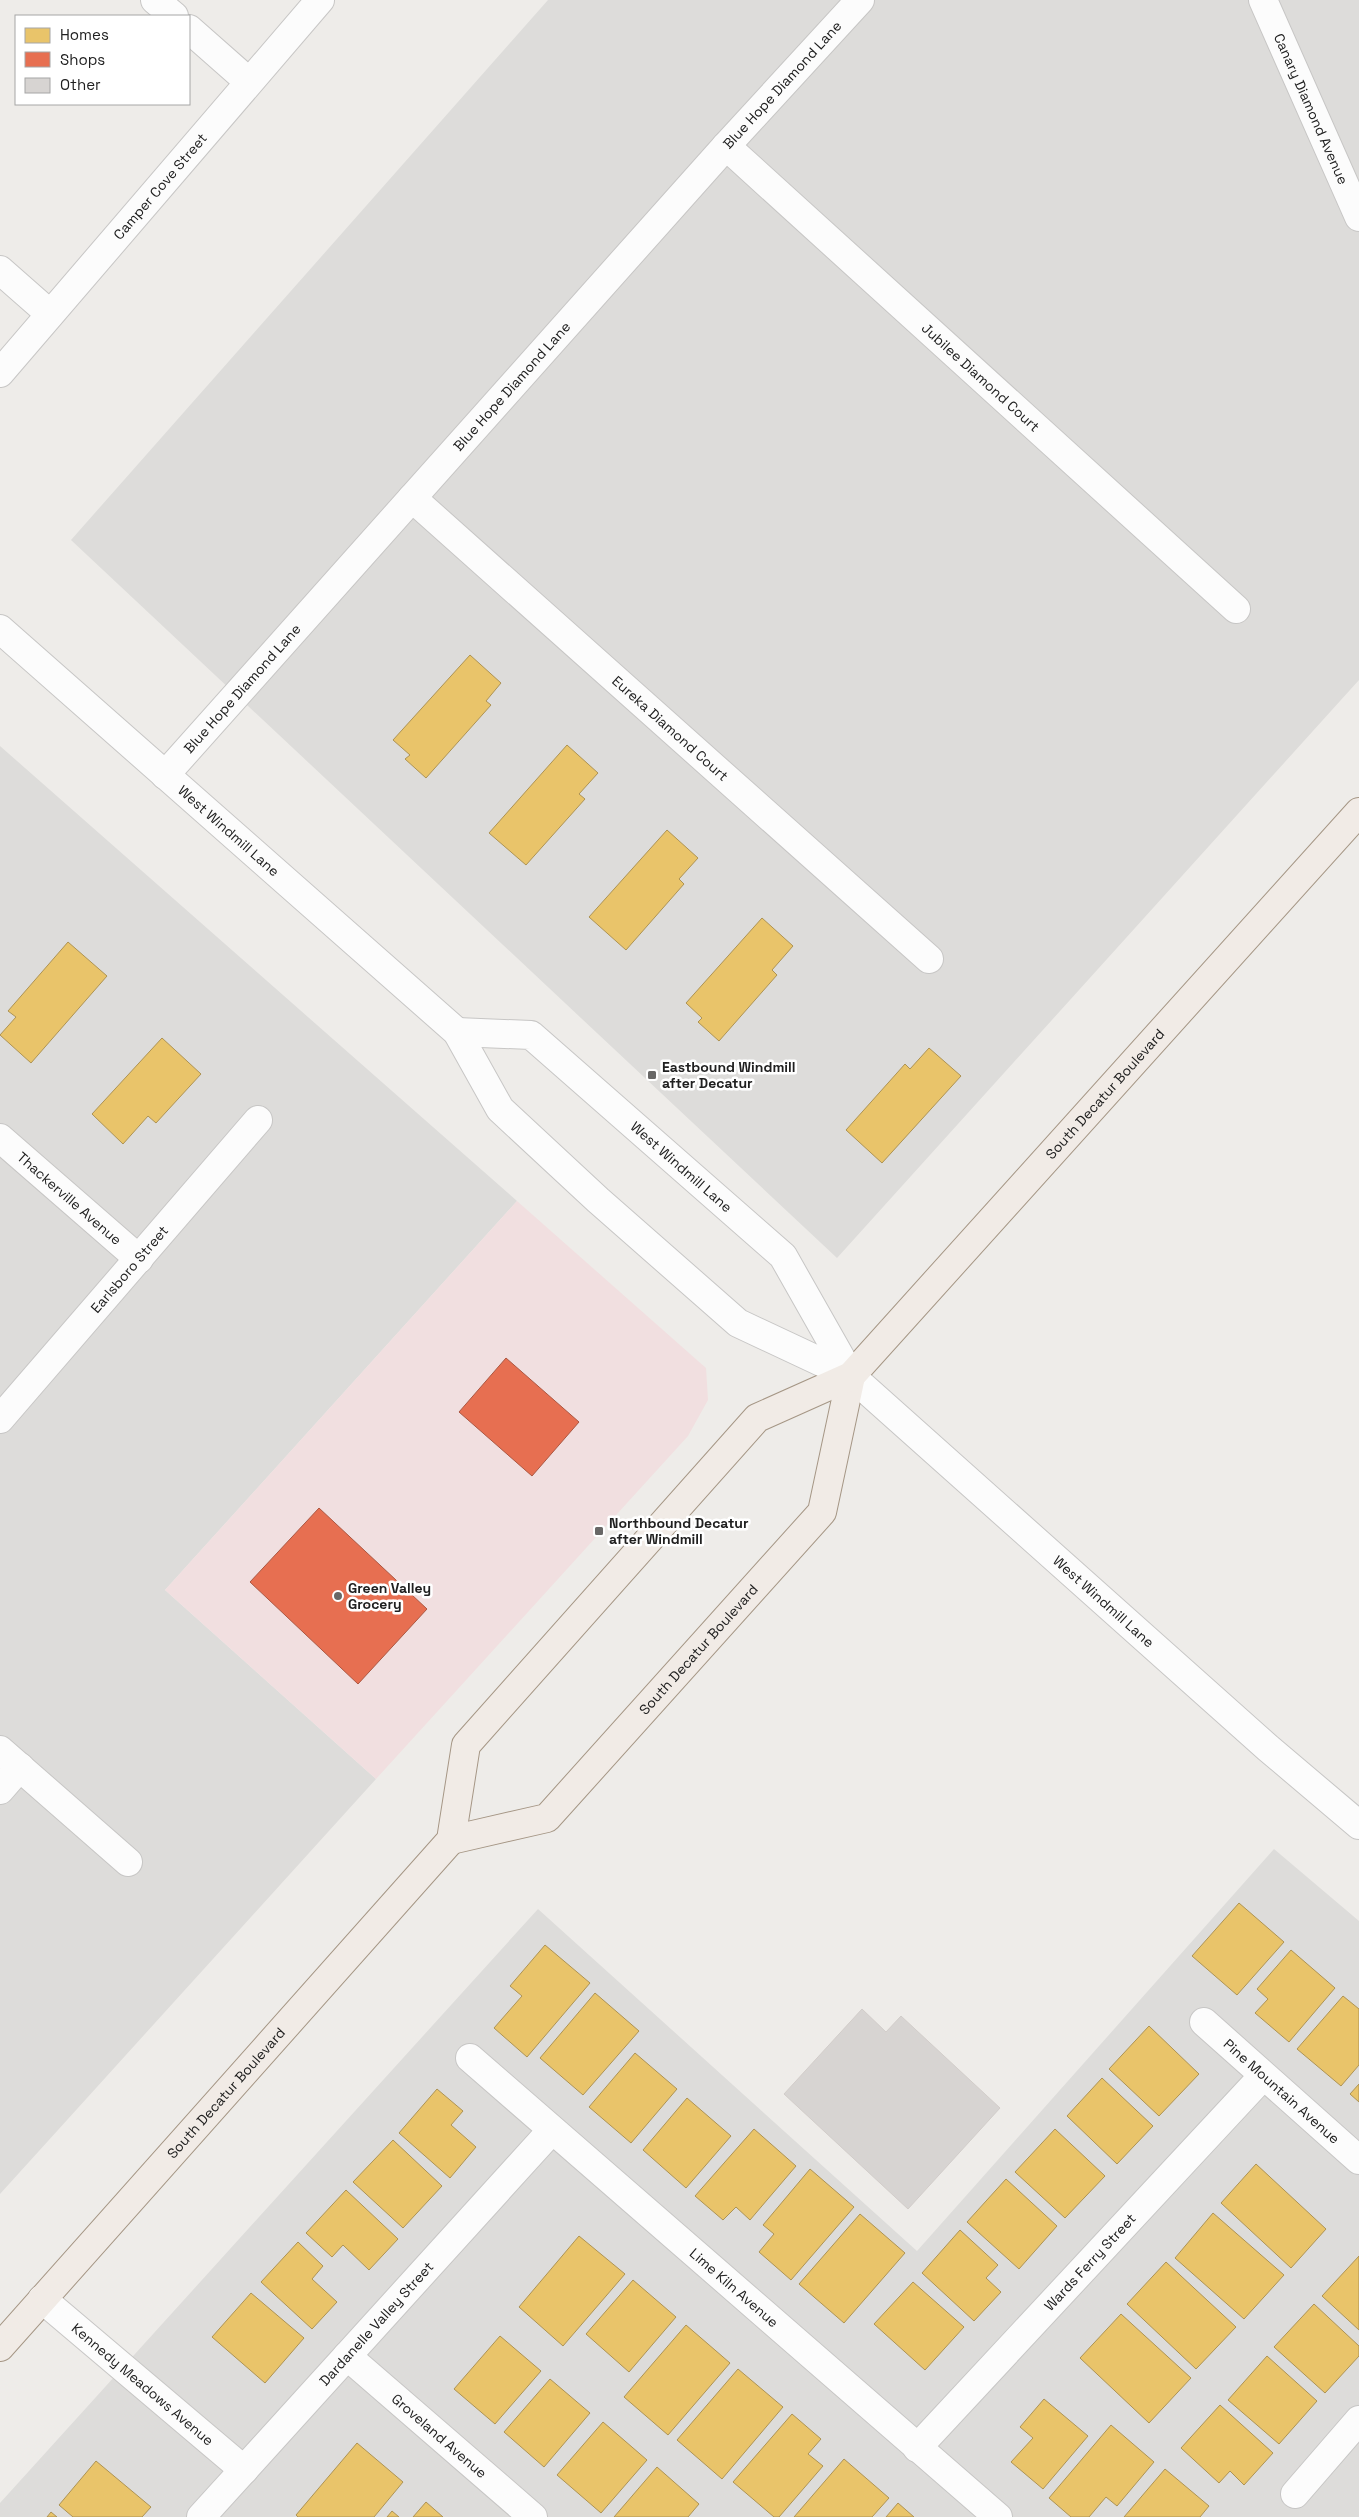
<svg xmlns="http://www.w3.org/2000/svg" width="1359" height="2517" viewBox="0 0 1359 2517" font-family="'Space Grotesk',sans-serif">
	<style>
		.residential { fill: #dddcda }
		.commercial { fill: #f1dfe0 }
		.homes { fill: #e9c46a; stroke: #ad9354 }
		.shops { fill: #e76f51; stroke: #ab5742 }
		.building { fill: #d7d4d2; stroke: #d2cdca }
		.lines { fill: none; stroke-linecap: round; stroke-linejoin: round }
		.minor-casing { stroke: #c7c6c5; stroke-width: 30 }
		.major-casing { stroke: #a59685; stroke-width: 30 }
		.minor { stroke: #fcfcfc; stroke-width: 28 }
		.major { stroke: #f1ebe6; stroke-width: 28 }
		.poi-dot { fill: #686766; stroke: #fff; stroke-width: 2 }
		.labels { text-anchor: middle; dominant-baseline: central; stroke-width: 5; stroke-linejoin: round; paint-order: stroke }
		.street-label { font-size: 14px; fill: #202020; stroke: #fff }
		.poi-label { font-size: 14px; font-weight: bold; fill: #202020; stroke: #fff; text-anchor: start }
	</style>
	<rect width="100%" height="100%" fill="#eeece9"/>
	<!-- residential -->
	<path class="residential" d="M548,0h811v680l-522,578 -766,-718z
		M0,746l517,455 -352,389 211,189 -376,415z
		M1274,1849l85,72v596h-1359v-14l538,-594 379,342z"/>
	<!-- commercial -->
	<path class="commercial" d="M517,1201l189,167 2,32 -20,36 -312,343 -211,-189z"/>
	<!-- homes -->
	<path class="homes" d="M470,655l31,28 -15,18 5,4 -65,73 -21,-19 5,-4 -17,-15z
		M567,745l31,28 -19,21 6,5 -59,66 -37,-32z
		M667,830l31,28 -19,21 5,5 -58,66 -37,-33z
		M762,918l31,28 -21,24 5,5 -58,66 -21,-19 4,-4 -16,-15z
		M68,942l39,34 -76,87 -31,-28 16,-18 -8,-6z
		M162,1038l39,36 -45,49 -8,-7 -25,28 -31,-30z
		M929,1048l32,28 -79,87 -36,-33 59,-66 5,5z
		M1239,1903l45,39 -47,53 -45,-39z
		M545,1945l45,38 -63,74 -33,-29 28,-32 -12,-10z
		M1291,1950l44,38 -46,54 -34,-29 13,-14 -11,-10z
		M595,1993l44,38 -56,64 -43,-37z
		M1343,1996l16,13v56l-18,21 -44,-37z
		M1149,2026l50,48 -40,42 -50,-47z
		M635,2053l42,36 -46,54 -42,-36z
		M1102,2078l51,48 -36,38 -50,-48z
		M1359,2084v18l-9,-8z
		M437,2089l26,22 -12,14 25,22 -26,31 -51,-45z
		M687,2098l44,38 -45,52 -43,-38z
		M754,2129l42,37 -46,54 -14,-13 -13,13 -28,-24z
		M1055,2129l50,47 -40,42 -50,-46z
		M393,2140l49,46 -39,42 -50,-46z
		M1256,2164l70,65 -35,39 -70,-65z
		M810,2169l44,38 -63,73 -32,-28 15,-18 -11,-9z
		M1006,2179l51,47 -38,43 -52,-47z
		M346,2190l52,49 -29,31 -26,-25 -11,12 -26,-24z
		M1213,2213l71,62 -40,44 -69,-61z
		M860,2214l45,39 -61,70 -45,-39z
		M960,2230l38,35 -12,13 15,14 -27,29 -52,-48z
		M579,2236l46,38 -62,72 -44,-39z
		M298,2242l25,24 -11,13 25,23 -25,27 -51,-47z
		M1359,2256v74l-37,-34z
		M1166,2262l70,65 -40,42 -69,-65z
		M633,2280l43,37 -47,55 -43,-38z
		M913,2282l51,45 -39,43 -51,-46z
		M251,2293l53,45 -39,45 -53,-46z
		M1314,2304l45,42v10l-34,37 -51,-46z
		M1121,2314l70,64 -42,45 -69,-65z
		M686,2325l44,38 -62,72 -44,-38z
		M500,2336l41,35 -46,53 -41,-35z
		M1267,2356l50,45 -38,43 -51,-44z
		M738,2369l45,38 -61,72 -45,-39z
		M550,2379l40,34 -46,54 -40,-35z
		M1044,2399l44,37 -45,53 -32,-27 22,-24 -13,-11z
		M1220,2405l53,48 -29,32 -14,-14 -11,12 -38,-35z
		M792,2414l29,25 -13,15 15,12 -44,51h-5l-41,-35z
		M603,2422l44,38 -46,53 -44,-38z
		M1111,2425l43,37 -37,44 -11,-9 -17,20h-18l-22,-19z
		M357,2443l46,39 -29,35h-76l-2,-2z
		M844,2459l45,39 -17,19h-78z
		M96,2461l55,46 -9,10h-69l-14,-12z
		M657,2467l42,37 -11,13h-74z
		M1165,2469l44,37 -9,11h-76z
		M426,2502l17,15h-30z
		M898,2503l16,14h-28z
		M392,2511l7,6h-12z
		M51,2512l6,5h-10z"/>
	<!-- shops -->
	<path class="shops" d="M506,1358l73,64 -47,54 -73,-64z
		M319,1508l108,101 -69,75 -108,-102z"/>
	<!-- building -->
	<path class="building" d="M862,2009l24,23 15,-16 99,92 -92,101 -124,-115z"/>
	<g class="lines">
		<!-- minor casing -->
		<g class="minor-casing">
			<g id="minor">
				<path d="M155,0l19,16"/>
				<path id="s1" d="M1263,0l96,217"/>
				<path d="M189,29l59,52"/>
				<path id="s2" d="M726,146l510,463"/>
				<path d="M0,270l50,44"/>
				<path id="s3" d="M0,373l320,-373"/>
				<path id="s4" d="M412,498l517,461"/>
				<path id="s5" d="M0,629l457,403 43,77 98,91 140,123 113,53 417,372 91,77"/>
				<path id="s6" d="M165,775l561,-629 134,-146"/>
				<path id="s7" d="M457,1032l74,3 252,221 68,120"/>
				<path id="s8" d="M0,1138l139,121"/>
				<path id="s9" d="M0,1419l258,-299"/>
				<path d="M0,1750l128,112"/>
				<path d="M0,1790l20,-23"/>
				<path id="s10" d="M1204,2022l155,138"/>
				<path id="s11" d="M470,2058l528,459"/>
				<path id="s12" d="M42,2299l202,171"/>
				<path id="s13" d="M347,2356l186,161"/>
				<path id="s14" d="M917,2448l346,-372"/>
				<path d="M1295,2494l64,-74"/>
				<path id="s15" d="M201,2517l351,-387"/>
			</g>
		</g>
		<!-- major casing -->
		<g class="major-casing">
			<g id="major">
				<path id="s16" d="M451,1840l96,-22 275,-306 29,-136"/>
				<path id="s17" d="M0,2347l451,-507 15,-95 291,-327 94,-42 508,-564"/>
			</g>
		</g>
		<!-- minor -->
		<use href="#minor" class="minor"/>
		<!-- major -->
		<use href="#major" class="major"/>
	</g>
	<!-- markers -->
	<g class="poi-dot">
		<rect x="647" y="1070" width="10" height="10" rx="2.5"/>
		<rect x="594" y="1526" width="10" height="10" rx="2.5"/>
		<circle cx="338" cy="1596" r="5"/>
	</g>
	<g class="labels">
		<!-- street labels -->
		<g class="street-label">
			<text stroke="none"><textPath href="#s6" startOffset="926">Blue Hope Diamond Lane</textPath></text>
			<text stroke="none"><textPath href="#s1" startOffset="119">Canary Diamond Avenue</textPath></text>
			<text stroke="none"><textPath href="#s3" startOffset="246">Camper Cove Street</textPath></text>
			<text stroke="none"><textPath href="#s2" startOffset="344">Jubilee Diamond Court</textPath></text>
			<text stroke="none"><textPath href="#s6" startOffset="521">Blue Hope Diamond Lane</textPath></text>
			<text stroke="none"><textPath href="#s6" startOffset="116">Blue Hope Diamond Lane</textPath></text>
			<text stroke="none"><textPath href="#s4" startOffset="346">Eureka Diamond Court</textPath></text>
			<text stroke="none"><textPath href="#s5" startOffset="305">West Windmill Lane</textPath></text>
			<text stroke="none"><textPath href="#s17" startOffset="1695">South Decatur Boulevard</textPath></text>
			<text stroke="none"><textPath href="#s7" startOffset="274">West Windmill Lane</textPath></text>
			<text stroke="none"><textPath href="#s8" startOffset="92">Thackerville Avenue</textPath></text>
			<text stroke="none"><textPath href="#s9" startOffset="198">Earlsboro Street</textPath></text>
			<text stroke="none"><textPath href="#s5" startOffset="1481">West Windmill Lane</textPath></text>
			<text stroke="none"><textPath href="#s16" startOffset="325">South Decatur Boulevard</textPath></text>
			<text stroke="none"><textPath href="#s10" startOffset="104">Pine Mountain Avenue</textPath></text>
			<text stroke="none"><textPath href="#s17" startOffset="340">South Decatur Boulevard</textPath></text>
			<text stroke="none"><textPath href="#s14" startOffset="254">Wards Ferry Street</textPath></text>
			<text stroke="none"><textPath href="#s11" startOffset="350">Lime Kiln Avenue</textPath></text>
			<text stroke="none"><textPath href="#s15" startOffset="261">Dardanelle Valley Street</textPath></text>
			<text stroke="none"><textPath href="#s12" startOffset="132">Kennedy Meadows Avenue</textPath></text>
			<text stroke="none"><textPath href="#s13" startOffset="122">Groveland Avenue</textPath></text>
		</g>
		<!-- poi labels -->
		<g class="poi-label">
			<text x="662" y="1067">Eastbound Windmill<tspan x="662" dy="16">after Decatur</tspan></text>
			<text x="609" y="1523">Northbound Decatur<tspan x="609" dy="16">after Windmill</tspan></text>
			<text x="348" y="1588">Green Valley<tspan x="348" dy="16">Grocery</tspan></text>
		</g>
	</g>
	<!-- legend -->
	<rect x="15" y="15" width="175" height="90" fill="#ffffff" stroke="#a6a6a6"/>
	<rect x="25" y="28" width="25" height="15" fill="#e9c46a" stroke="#a6a6a6"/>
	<text x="60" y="40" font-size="15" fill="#202020">Homes</text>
	<rect x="25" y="52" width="25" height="15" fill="#e76f51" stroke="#a6a6a6"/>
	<text x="60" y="65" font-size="15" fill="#202020">Shops</text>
	<rect x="25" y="78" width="25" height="15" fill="#d7d4d2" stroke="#a6a6a6"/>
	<text x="60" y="90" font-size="15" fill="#202020">Other</text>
</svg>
